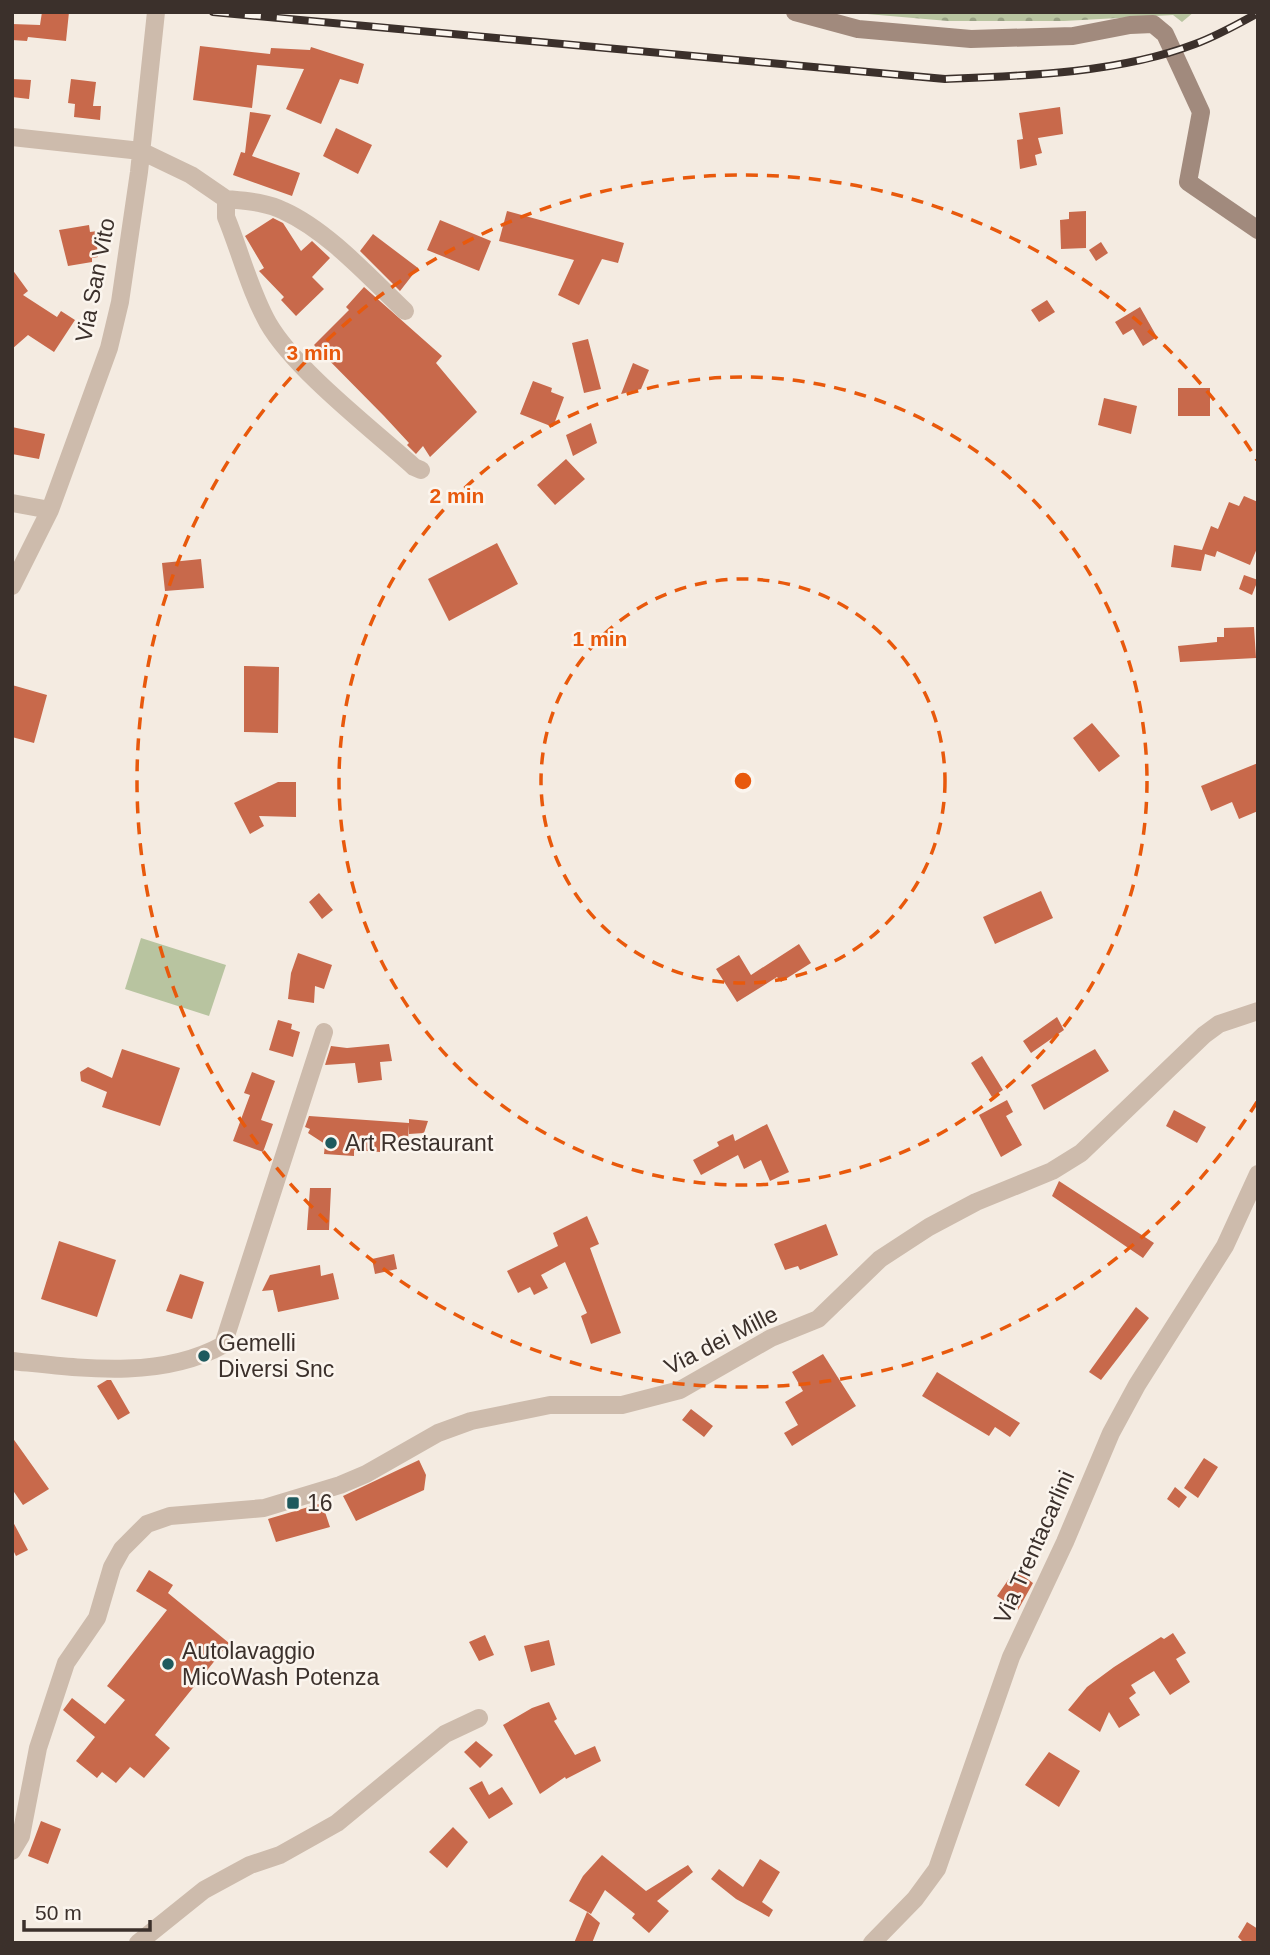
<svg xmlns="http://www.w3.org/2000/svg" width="1270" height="1955" viewBox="0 0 1270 1955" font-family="Helvetica,sans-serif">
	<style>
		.grass { fill: #b8c4a0 }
		.cemetery { fill: url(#cemetery-stones) }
		.building { fill: #c8694b }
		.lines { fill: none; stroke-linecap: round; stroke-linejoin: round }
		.street { stroke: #cdbbac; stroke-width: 18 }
		.secondary { stroke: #a18a7d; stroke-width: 18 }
		.rail-casing { stroke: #3b302b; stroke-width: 8 }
		.rail { stroke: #fbf5ee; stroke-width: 5; stroke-dasharray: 16; stroke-linecap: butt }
		.ring { fill: none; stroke: #e8590c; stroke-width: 3.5; stroke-dasharray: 12 9 }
		.poi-dot { fill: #1f5a5e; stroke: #fbf5ee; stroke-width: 2.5 }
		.labels { text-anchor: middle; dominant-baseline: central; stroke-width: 5; stroke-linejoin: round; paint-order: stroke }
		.street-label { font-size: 23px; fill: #3b302b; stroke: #fbf5ee }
		.poi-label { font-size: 23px; fill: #3b302b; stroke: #fbf5ee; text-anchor: start }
		.centre { fill: #e8590c; stroke: #fbf5ee; stroke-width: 3.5 }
		.ring-label { font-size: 21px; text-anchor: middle; font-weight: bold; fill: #e8590c; stroke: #fbf5ee; stroke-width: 5; stroke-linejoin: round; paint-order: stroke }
	</style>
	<defs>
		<pattern id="cemetery-stones" width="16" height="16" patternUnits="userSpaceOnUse" patternTransform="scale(1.75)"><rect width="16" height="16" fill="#b8c4a0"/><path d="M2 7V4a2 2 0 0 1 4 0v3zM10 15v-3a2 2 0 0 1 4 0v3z" fill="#97a083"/></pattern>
	</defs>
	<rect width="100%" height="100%" fill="#f4ebe1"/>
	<!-- grass -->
	<path class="grass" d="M141,938l85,27 -17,51 -84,-27z"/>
	<!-- cemetery -->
	<path class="cemetery" d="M844,12h350l-12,10 -9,-7 -109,6h-116z"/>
	<!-- building -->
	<path class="building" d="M42,12h27l-3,29 -38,-4 -1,4 -15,-1v-16l28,1z
		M200,46l70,8 1,-6 39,2 1,-3 53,17 -6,20 -18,-5 -19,45 -35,-15 18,-40 -47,-4 -5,43 -59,-8z
		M12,79l19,1 -2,19 -17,-2z
		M71,79l25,3 -3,24h8l-1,14 -26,-3 1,-13 -7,-1z
		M1060,107l3,27 -25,4 4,15 -7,2 2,10 -17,4 -3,-29 6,-1 -4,-26z
		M250,112l21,3 -19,41 48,17 -8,23 -59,-21 8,-23 4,1z
		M336,128l36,17 -14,29 -35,-18z
		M507,211l117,32 -6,20 -16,-4 -23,46 -21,-10 16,-35 -75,-19z
		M1086,211v37l-25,1 -1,-29 9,-1v-7z
		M273,218l10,5 18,28 11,-10 18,17 -18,19 12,12 -28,27 -15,-16 3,-3 -25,-26 5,-3 -19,-32z
		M440,220l51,21 -12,30 -52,-21z
		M89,225l1,7 8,-1 3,14 -4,1 1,11 -6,1v4l-24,4 -9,-36z
		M373,234l45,34 -18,23 -40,-40z
		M1101,242l7,11 -12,8 -7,-11z
		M12,269l16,22 -5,4 34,22 4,-6 14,9 -21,32 -26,-17 -16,14z
		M364,287l78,69 -6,7 41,49 -47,45 -7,-11 -7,8 -9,-9 2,-2 -25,-27 -70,-71 35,-35 -3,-3z
		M1047,300l8,12 -16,10 -8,-12z
		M1140,307l17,30 -14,9 -10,-17 -10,6 -8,-13z
		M588,339l13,50 -17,4 -12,-50z
		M633,363l16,7 -8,19 -20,5z
		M533,381l19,7 -1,4 13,5 -11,30 -33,-13z
		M1178,388h32v28h-32z
		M1104,398l33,8 -6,28 -33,-9z
		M591,423l6,20 -24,13 -7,-21z
		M12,427l33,7 -6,25 -27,-5z
		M566,459l19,20 -30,26 -18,-20z
		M1244,496l14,6v44l-8,19 -33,-14 -2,6 -10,-3 -4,17 -30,-4 3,-22 28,5 9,-24 7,3 11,-27 10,4z
		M497,543l21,41 -69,37 -21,-42z
		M201,559l3,29 -39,3 -3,-28z
		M1244,575l14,5 -6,15 -13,-6z
		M1254,627l2,31 -76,4 -2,-16 39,-4v-5h7v-9z
		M244,666l35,1 -1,66 -34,-1z
		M12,685l35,10 -13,48 -22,-6z
		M1092,723l28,33 -21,16 -26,-34z
		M1258,763v48l-19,8 -7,-17 -21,9 -10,-25z
		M278,782h18v35l-37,-1 5,10 -14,8 -16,-31z
		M1041,891l12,27 -58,26 -12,-27z
		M319,893l14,17 -11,9 -13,-17z
		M799,944l12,19 -30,19 -4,-5 -40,25 -21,-33 23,-14 12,20z
		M298,953l34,12 -8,24 -9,-3 -1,17 -26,-4 3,-26z
		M1057,1017l7,13 -33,23 -8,-12z
		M278,1020l14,4 -1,5 9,3 -7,25 -24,-7z
		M389,1044l3,17 -12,1 2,18 -24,3 -3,-20 -30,2 6,-19 16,2z
		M122,1049l58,19 -20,58 -58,-19 5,-15 -26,-11 -1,-9 8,-5 24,11z
		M1095,1049l14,22 -65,39 -13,-25z
		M982,1056l21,34 -11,7 -21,-34z
		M252,1072l23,9 -14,39 12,4 -10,28 -30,-11 17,-46 -6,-2z
		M1007,1100l6,12 -7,4 16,29 -21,12 -22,-42z
		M1174,1110l32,17 -9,16 -31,-17z
		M309,1116l100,7v-4l19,2 -4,12 -15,1v-9l-1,15 -27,-3 -1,15 -26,-2v6l-30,-2 1,-10 -17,-11 2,-4 -5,-2z
		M767,1124l22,48 -19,9 -9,-21 -17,9 -6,-14 -37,20 -8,-15 26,-14 -2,-4 16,-8 2,7z
		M1059,1181l95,62 -11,15 -91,-62z
		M310,1188h21l-2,42h-22z
		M587,1216l12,28 -9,4 31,85 -30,11 -10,-28 6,-3 -22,-51 -24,13 7,13 -14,7 -4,-8 -12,6 -11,-22 51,-25 -5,-13z
		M826,1224l12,31 -38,15 -2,-4 -13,4 -11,-26z
		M59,1241l57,19 -19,57 -56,-18z
		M394,1254l3,15 -22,5 -3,-15z
		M320,1265l1,11 12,-3 6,26 -61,13 -5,-22 -11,1 8,-16z
		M180,1274l24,8 -12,37 -26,-8z
		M1136,1307l13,11 -48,62 -12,-8z
		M823,1354l33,52 -64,40 -8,-13 14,-8 -13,-23 18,-11 -11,-19z
		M937,1372l83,51 -10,14 -15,-10 -6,9 -67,-40z
		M107,1380h4l19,33 -12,7 -21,-34z
		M691,1409l22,17 -9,11 -22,-17z
		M12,1437l37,52 -26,16 -11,-16z
		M1204,1458l14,9 -20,31 -14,-10z
		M419,1460l7,15 -2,15 -68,31 -13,-25z
		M1175,1487l12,10 -8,11 -12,-9z
		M322,1503l8,24 -54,15 -8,-23z
		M12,1520l16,30 -12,6 -4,-8z
		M149,1570l24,15 -5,8 61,50 -74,92 15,13 -26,30 -14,-11 -14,16 -14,-11 -5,6 -21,-17 19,-24 -32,-27 9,-12 33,26 20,-24 -18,-14 60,-76 -31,-19z
		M1015,1570l18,13 -15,27 -21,-14z
		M1173,1633l13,20 -10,6 14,23 -20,13 -16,-24 -23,14 5,8 -7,5 11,17 -21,13 -10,-16 -9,20 -32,-22 19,-23 27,-20 47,-30 3,2z
		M485,1635l9,20 -15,6 -10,-19z
		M549,1640l6,25 -24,7 -7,-26z
		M549,1702l8,17 -3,2 21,34 20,-9 6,15 -35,18 -1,-2 -25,17 -37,-69 29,-17z
		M476,1741l17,14 -13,13 -16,-16z
		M1049,1752l31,19 -21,36 -34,-22z
		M482,1781l7,14 13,-8 11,17 -24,15 -20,-31z
		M41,1821l20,8 -13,35 -20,-8z
		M453,1827l15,15 -21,26 -18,-16z
		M602,1855l44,36 42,-26 5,7 -36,29 12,10 -20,22 -17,-15 3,-4 -30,-24 -14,24 -22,-13 14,-25z
		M760,1859l20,13 -18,30 11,8 -4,7 -33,-18 -25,-20 8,-10 24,18z
		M587,1912l13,11 -8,20h-18z
		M1247,1922l11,7v14h-14l-6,-6z"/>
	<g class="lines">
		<!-- street -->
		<path class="street" d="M12,137l129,14 50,24 35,24v18c14,34 24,74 42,106 27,47 104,106 146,144l7,3
			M226,199c21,2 40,3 58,12 44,20 86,67 121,100
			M12,503l38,7 59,-162 11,-46 19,-130 17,-160
			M12,586l38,-76
			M12,1361c68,7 148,19 211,-16l101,-313
			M12,1851l9,-15 17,-88 28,-85 31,-45 15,-51 10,-18 25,-25 23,-8 94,-8 76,-23 26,-11 72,-41 33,-12 79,-16h72l58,-15 91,-52 47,-19 62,-60 49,-32 47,-25 76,-31 29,-18 123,-118 15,-11 39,-13
			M138,1943l66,-53 46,-25 30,-10 57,-32 108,-89 34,-16
			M872,1943l43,-44 22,-30 74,-212 54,-115 46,-109 26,-48 88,-139 33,-72"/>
		<!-- secondary -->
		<path class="secondary" d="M795,12l63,17 113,10 102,-3 57,-11 23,-1 12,10 36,78 -13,70 70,48"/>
		<!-- rail casing -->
		<g class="rail-casing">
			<path id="rail" d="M213,12l732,67c80,-3 174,-6 250,-35 22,-8 43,-20 63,-31"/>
		</g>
		<!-- rail -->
		<use href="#rail" class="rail"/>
	</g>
	<!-- distance rings -->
	<g class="ring">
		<circle cx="743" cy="781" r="202"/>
		<circle cx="743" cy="781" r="404"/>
		<path d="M1257 1102A606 606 0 1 1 1257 460"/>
	</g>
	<!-- markers -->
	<g class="poi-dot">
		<circle cx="331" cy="1143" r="7"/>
		<circle cx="204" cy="1356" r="7"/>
		<rect x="286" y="1496" width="14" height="14" rx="3.5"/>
		<circle cx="168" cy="1664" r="7"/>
	</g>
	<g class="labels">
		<!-- street labels -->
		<g class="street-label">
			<text transform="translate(95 280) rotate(-79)">Via San Vito</text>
			<text transform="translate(721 1340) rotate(-27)">Via dei Mille</text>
			<text transform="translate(1034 1547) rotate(-66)">Via Trentacarlini</text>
		</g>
		<!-- poi labels -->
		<g class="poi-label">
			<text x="345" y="1143">Art Restaurant</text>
			<text x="218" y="1343">Gemelli<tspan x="218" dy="26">Diversi Snc</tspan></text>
			<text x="307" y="1503">16</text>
			<text x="182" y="1651">Autolavaggio<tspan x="182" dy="26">MicoWash Potenza</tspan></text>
		</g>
	</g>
	<circle cx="743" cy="781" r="10" class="centre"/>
	<g class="ring-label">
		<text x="314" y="360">3 min</text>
		<text x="457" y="503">2 min</text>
		<text x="600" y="646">1 min</text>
	</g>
	<!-- border -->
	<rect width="1270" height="1955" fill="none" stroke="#3b302b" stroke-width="28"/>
	<!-- scale -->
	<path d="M24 1920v10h126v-10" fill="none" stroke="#3b302b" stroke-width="3.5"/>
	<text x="35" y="1920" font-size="21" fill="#3b302b" stroke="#fbf5ee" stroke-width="5" paint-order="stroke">50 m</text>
</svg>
